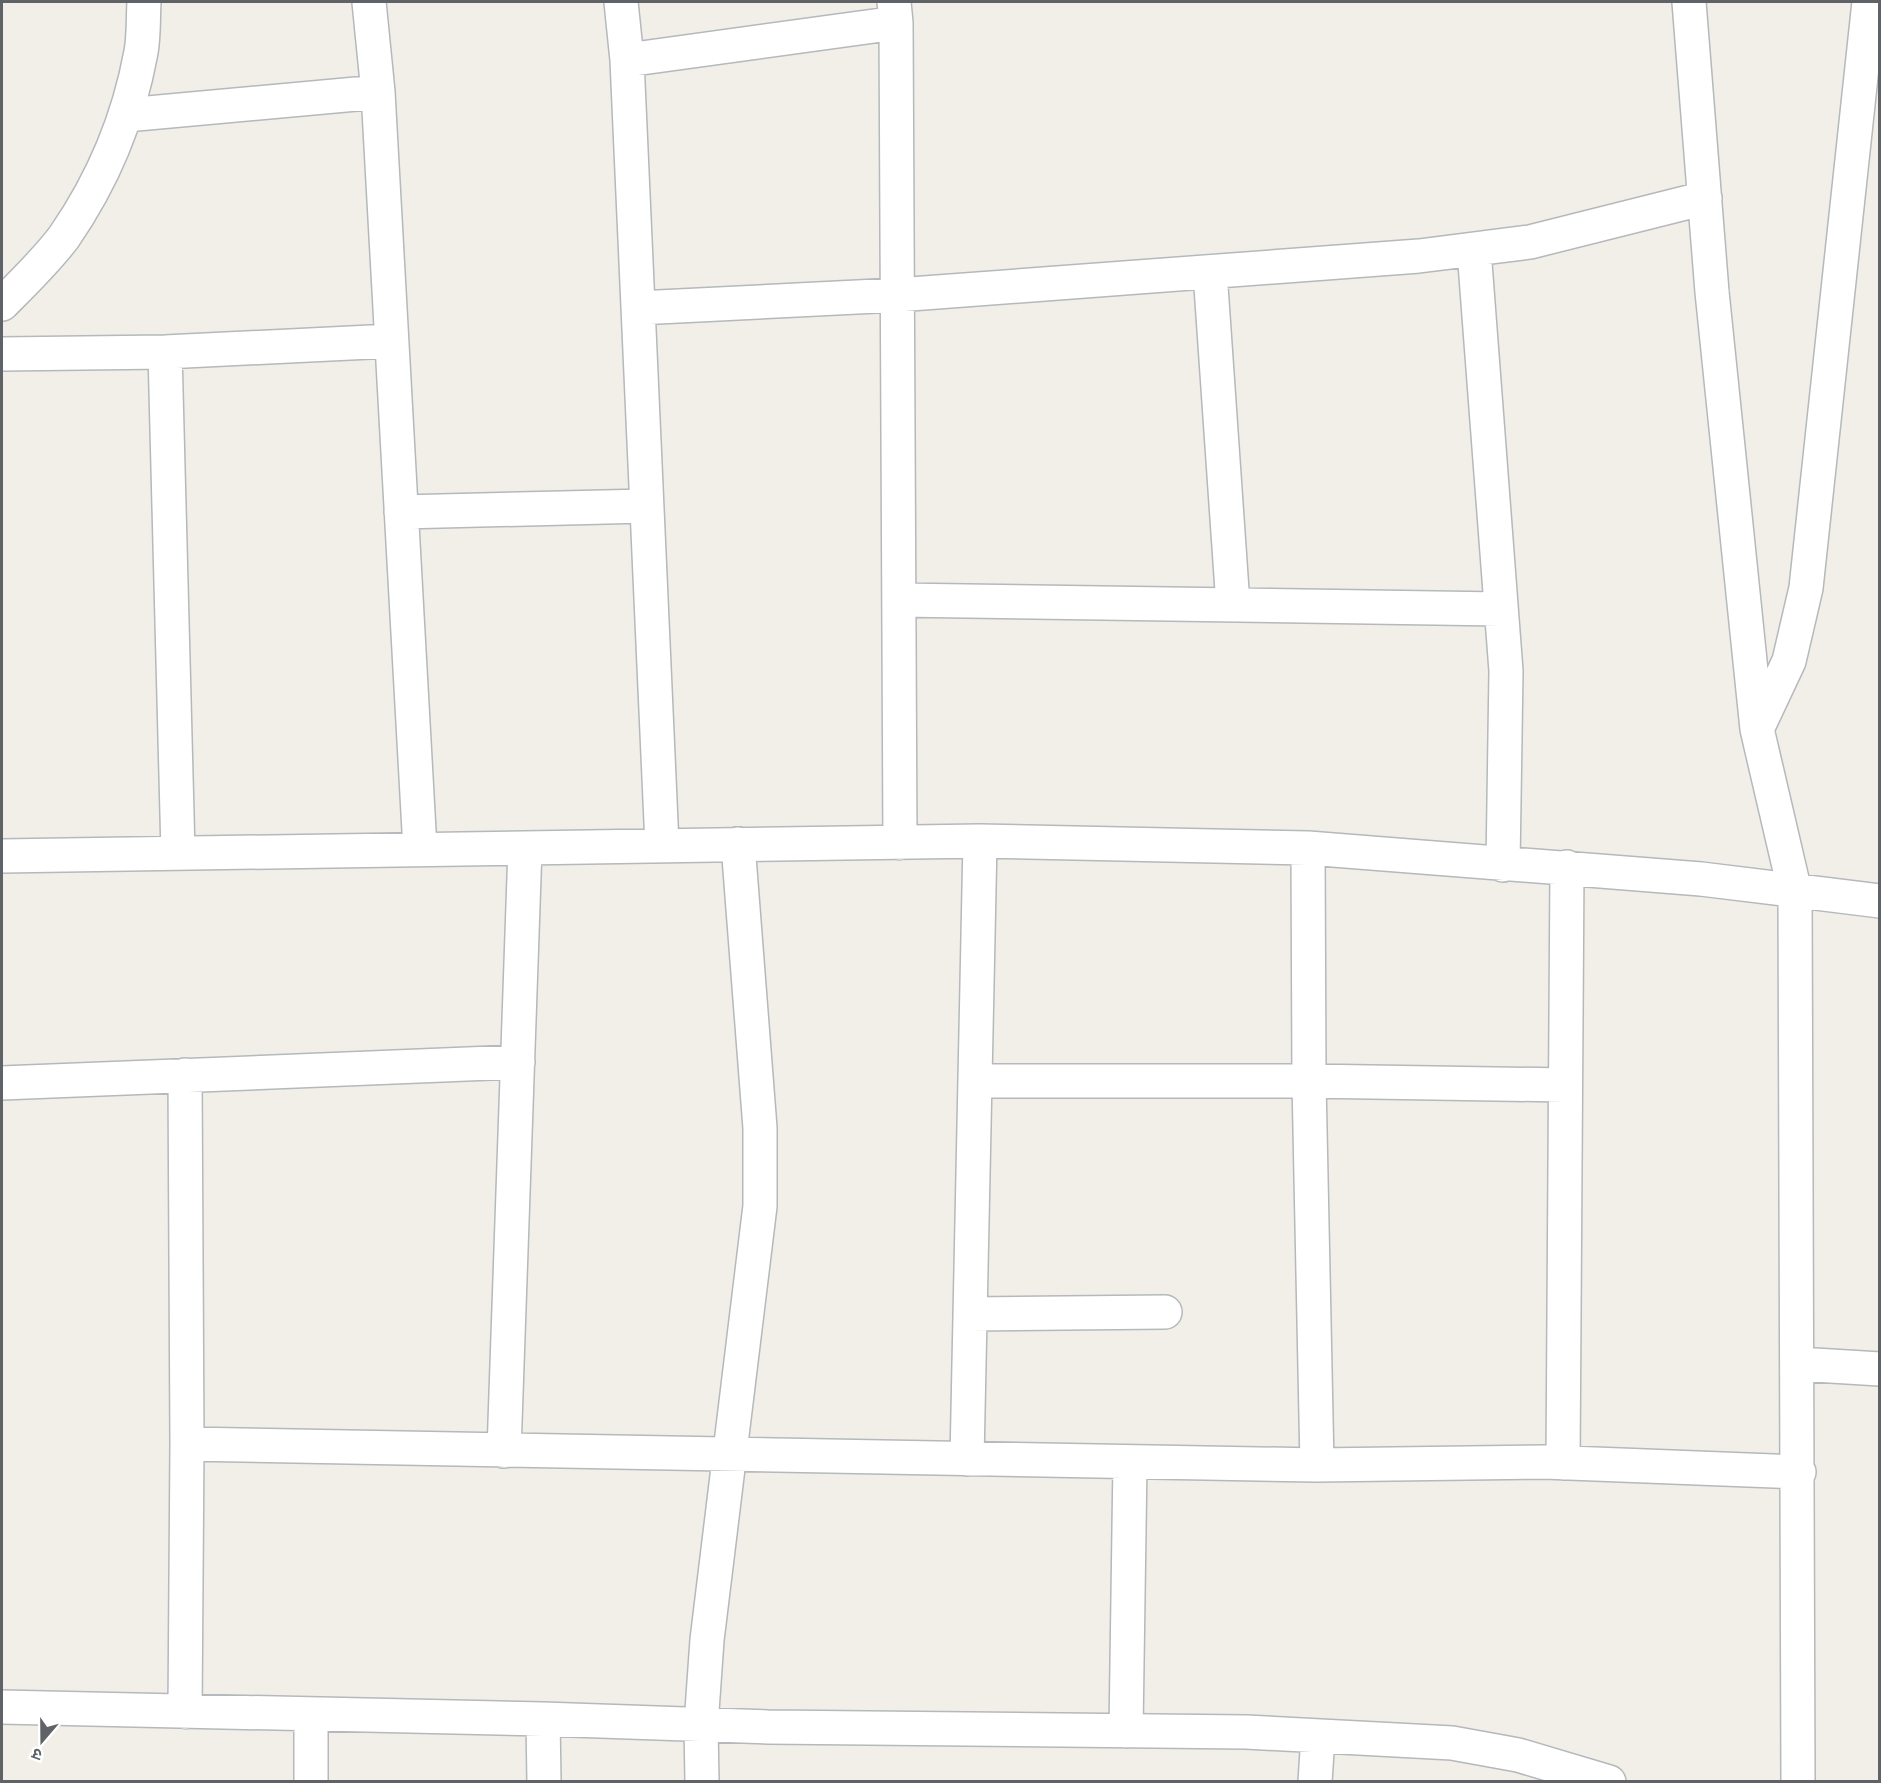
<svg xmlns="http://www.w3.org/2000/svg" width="1881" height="1783" viewBox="0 0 1881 1783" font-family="'DejaVu Sans','Noto Sans Devanagari',sans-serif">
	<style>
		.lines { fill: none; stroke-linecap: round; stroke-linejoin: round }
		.street-casing { stroke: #b5b8bc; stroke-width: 36 }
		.street { stroke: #fff; stroke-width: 33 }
	</style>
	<rect width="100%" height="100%" fill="#f1efe8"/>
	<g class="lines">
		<!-- street casing -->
		<g class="street-casing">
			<path id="street" d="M369,2l9,90 42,757
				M621,2l6,58 35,785
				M894,2l2,21 4,820
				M1689,2l23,290 45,437 38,163 3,890
				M627,60l269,-37
				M126,115l252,-23
				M1474,250l32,421 -3,194
				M1210,272l23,333
				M2,304c21,-21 44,-43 62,-67 38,-55 65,-119 77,-185 3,-16 2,-34 3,-50
				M638,308l259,-13 522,-39 111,-14 175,-44
				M165,352l13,501
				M2,354l163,-2 226,-11
				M401,512l245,-6
				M899,600l602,9
				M1757,729l32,-68 17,-73 63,-586
				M1308,848l1,233 8,384
				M2,856l978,-15 328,7 393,31 179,22
				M185,1075l2,369 -2,268
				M975,1081h334l256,4
				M2,1083l516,-21
				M970,1314l195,-2
				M1798,1364l82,5
				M187,1444l1130,21 227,-3 255,10
				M504,1451l21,-603
				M967,1459l13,-618
				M1563,1463l4,-596
				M2,1707l541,12 225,8 478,5 206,11 66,12 91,27
				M543,1719l1,63
				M1126,1731l4,-269
				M311,1782v-68
				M702,1782l-1,-57 6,-85 53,-434v-78l-22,-284
				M1315,1782l3,-46"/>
		</g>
		<!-- street -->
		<use href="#street" class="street"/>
	</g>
	<!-- border -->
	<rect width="1881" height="1783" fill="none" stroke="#5f6368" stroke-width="6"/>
	<!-- north arrow -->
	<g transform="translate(42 1741) rotate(200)" stroke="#ffffff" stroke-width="4.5" paint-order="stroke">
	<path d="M0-4.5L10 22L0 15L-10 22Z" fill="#5f6368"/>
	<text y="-9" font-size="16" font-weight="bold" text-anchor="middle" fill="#5f6368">उ</text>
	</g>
</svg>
